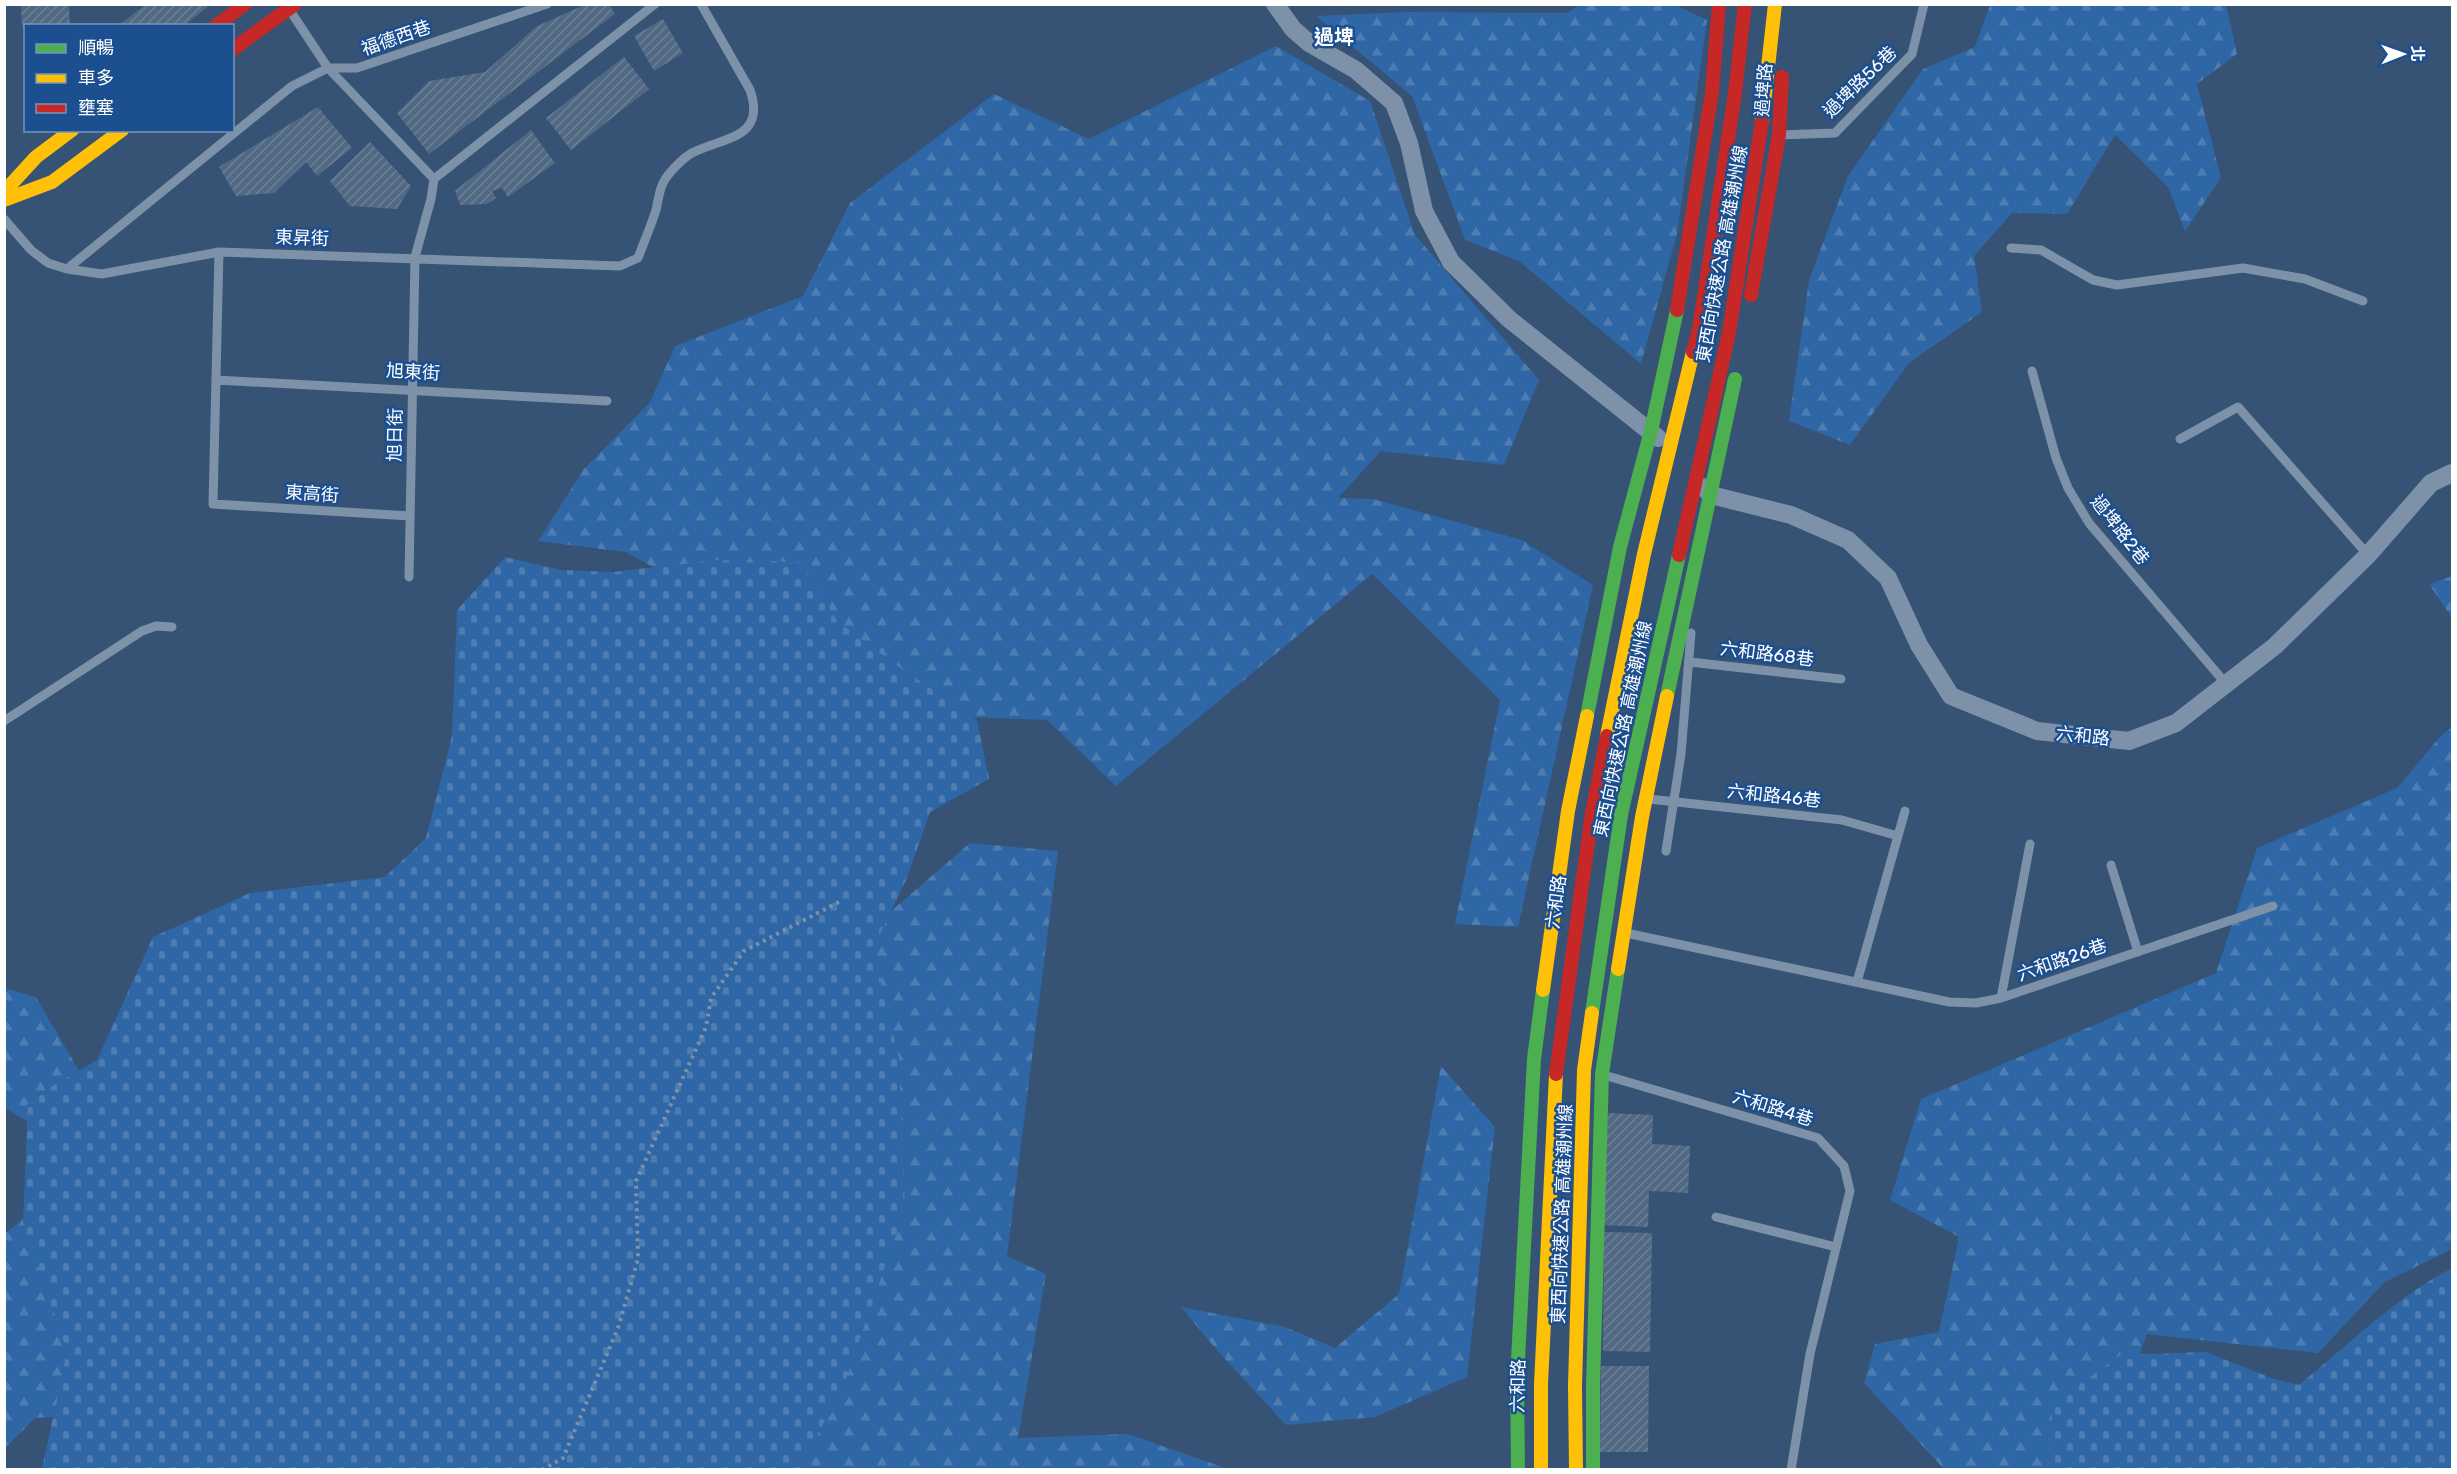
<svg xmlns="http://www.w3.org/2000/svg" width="2457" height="1474" viewBox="0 0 2457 1474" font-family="Rubik,'Noto Sans TC',sans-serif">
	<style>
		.forest { fill: url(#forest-firs) }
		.cemetery { fill: url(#cemetery-stones) }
		.building { fill: url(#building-hatch) }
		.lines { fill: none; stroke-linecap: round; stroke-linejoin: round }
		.path { stroke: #7d92a8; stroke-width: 4; stroke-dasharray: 3 4.5; stroke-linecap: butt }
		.lane { stroke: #7d92a8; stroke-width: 9 }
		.street { stroke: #7d92a8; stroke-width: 18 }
		.fast { stroke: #4caf50; stroke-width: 14 }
		.slow { stroke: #ffc107; stroke-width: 14 }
		.jam { stroke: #c62828; stroke-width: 14 }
		.labels { text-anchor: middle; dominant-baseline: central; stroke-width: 5; stroke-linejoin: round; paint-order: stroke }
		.street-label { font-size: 18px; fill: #fff; stroke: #1b4f8f }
		.neighbourhood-label { font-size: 20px; font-weight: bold; fill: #fff; stroke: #1b4f8f }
	</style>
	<defs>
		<pattern id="forest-firs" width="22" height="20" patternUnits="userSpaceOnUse" patternTransform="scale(1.5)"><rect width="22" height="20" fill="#2f66a5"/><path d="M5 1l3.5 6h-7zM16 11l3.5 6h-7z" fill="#4e7db2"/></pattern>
		<pattern id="cemetery-stones" width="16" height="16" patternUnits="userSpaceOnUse" patternTransform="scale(1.5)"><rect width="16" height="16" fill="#2f66a5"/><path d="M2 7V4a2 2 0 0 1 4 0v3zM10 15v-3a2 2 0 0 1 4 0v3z" fill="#4e7db2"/></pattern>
		<pattern id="building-hatch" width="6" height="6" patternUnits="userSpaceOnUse" patternTransform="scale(1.5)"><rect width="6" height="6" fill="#526984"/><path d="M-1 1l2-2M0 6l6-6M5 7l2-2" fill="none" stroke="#6c8096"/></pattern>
	</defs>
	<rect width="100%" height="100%" fill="#365274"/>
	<!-- forest -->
	<path class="forest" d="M1673,4l34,16 -30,214 -36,130 -122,-103 -54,-21 -53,-144 -96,-80 91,-4 160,1 13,-8z
		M1990,5h236l11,49 -40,30 24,94 -36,53 -17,-44 -53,-52 -48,79 -55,-1 -38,43 8,56 -73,51 -59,82 -61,-24 20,-141 39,-104 75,-107 52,-22z
		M1276,46l94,55 45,134 124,145 -35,85 -123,-14 -43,47 35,1 149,41 71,45 -75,342 -63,-3 45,-224 -128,-126 -256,212 -69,-66 -164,-6 -158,-109 -100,-53 -87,-11 46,-72 66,-67 25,-56 128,-50 47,-93 144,-109 95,45z
		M2452,576v42l-23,-34z
		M2452,727v522l-67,33 -67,71 -171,-19 -44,118 7,17h-166l-80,-86 11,-39 64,-12 20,-95 -69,-37 31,-101 295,-126 41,-125 140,-60 43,-51z
		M970,843l88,8 -51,405 39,18 -28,164 110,-4 100,35 -519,1 144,-526z
		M5,988l31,9 82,141 -42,278 -41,2 -30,30 -1,-214 39,-31 -1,-73 -37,-22z
		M1441,1066l54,61 -28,250 -92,40 -89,8 -71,-77 -34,-41 104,20 50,21 64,-54z"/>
	<!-- cemetery -->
	<path class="cemetery" d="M505,557l56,13 52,2 104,-12 84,2 36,59 59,44 81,55 12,59 -59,33 -23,66 -34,71 26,110 6,150 -59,170 -46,90h-758l25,-118 -44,-129 5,-122 69,-40 56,-123 97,-44 135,-16 41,-39 26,-102 5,-126z
		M2452,1268v201h-404l5,-65 67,-49 86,-3 68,27 25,6c49,-40 97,-88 153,-117z"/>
	<!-- building -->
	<path class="building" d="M21,4h48l1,22 -48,1z
		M146,4h65l-27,22h-66z
		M587,4h22l6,10 -186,140 -32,-41 32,-32 56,-9 52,-46z
		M663,19l20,34 -29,18 -20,-35z
		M624,57l25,32 -78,61 -25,-32z
		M318,107l34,41 -35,28 -11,-14 -32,31 -38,3 -17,-29z
		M531,130l24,33 -47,34 -6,-9 -10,3 4,7 -9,6 -27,1 -5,-14z
		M370,142l41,44 -14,23 -47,-3 -20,-25z
		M1608,1113l45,2 -1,29 38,2 -2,47 -39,-2 -1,36 -46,-2z
		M1604,1232l48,1 -2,119 -47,-1z
		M1601,1366h48l-1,86h-48z"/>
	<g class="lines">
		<!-- path -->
		<path class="path" d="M542,1470l21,-12 55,-130 20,-69 -2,-78 70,-154 5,-29 33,-47 97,-50"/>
		<!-- lane -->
		<path class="lane" d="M289,9l39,59 106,111
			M1779,135l56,-2 77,-79 12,-50
			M4,219l27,31 17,13 19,6 35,5 117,-22 401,14 18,-8c6,-16 13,-32 18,-48 2,-8 3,-19 7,-27 5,-10 20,-25 29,-30 31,-16 75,-14 58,-63l-49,-86
			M2011,248l30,2 52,30 24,5 126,-17 62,11 58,22
			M219,252l-6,252 197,12
			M67,269l225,-183 36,-18h29l190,-64
			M2032,371l24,87 12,30 21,35 138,162
			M216,380l391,21
			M2180,439l58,-32 130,148
			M409,577l6,-320 16,-58 3,-20 221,-175
			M1690,662l151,17
			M4,721l138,-90 14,-5 16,1
			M1649,799l193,21 56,16
			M1666,851l15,-97 10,-121
			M2111,865l27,87
			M1626,933l323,69 27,1 25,-5 272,-92
			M1857,982l48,-171
			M2001,998l29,-154
			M1604,1075l214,63 26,28 6,25 -40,163 -19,116
			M1716,1217l120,30"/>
		<!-- street -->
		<path class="street" d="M1275,4l18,25 16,14 47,27 38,33 15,40 15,68 27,51 58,57 149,119
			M1703,487l8,8 80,20 57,25 40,38 31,67 32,51 86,35 92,10 47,-18 99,-77 93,-91 63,-72 21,-10"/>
		<!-- fast -->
		<path class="fast" d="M1667,696l68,-317
			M1587,716l33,-169 31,-116 26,-121
			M1592,1013l29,-198 58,-260
			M1518,1470l-1,-92 17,-319 9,-69
			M1593,1470v-84l9,-312 16,-105"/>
		<!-- slow -->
		<path class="slow" d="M1762,121l13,-117
			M4,192l32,-35 36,-27
			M4,200l48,-18 70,-52
			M1607,736l37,-182 49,-202
			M1618,969l24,-152 25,-121
			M1543,990l25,-179 19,-95
			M1541,1470v-86l15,-310
			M1576,1470l-1,-84 9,-316 8,-57"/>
		<!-- jam -->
		<path class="jam" d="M216,26l29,-22
			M232,50l63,-46
			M1751,295l28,-160 3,-58
			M1677,310l35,-218 7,-88
			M1693,352l6,-23 36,-236 10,-89
			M1679,555l50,-222 33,-212
			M1556,1074l36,-261 15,-77"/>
	</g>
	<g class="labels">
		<!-- street labels -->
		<g class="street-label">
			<text transform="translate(396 38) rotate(-19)">福德西巷</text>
			<text transform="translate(1860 82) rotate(-44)">過埤路56巷</text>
			<text transform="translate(1764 90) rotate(-86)">過埤路</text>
			<text transform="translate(302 238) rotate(2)">東昇街</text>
			<text transform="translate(1722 254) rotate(-80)">東西向快速公路 高雄潮州線</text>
			<text transform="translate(413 372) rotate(3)">旭東街</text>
			<text transform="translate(395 435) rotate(-89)">旭日街</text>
			<text transform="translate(312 494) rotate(4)">東高街</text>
			<text transform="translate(2120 530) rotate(52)">過埤路2巷</text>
			<text transform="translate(1767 654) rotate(7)">六和路68巷</text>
			<text transform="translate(1623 729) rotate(-78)">東西向快速公路 高雄潮州線</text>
			<text transform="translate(2083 736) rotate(6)">六和路</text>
			<text transform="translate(1774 796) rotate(6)">六和路46巷</text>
			<text transform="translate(1556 902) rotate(-82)">六和路</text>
			<text transform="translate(2062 960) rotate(-19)">六和路26巷</text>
			<text transform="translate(1773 1108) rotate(17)">六和路4巷</text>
			<text transform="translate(1562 1214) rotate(-88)">東西向快速公路 高雄潮州線</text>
			<text transform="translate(1518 1386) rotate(-89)">六和路</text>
		</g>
		<!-- neighbourhood labels -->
		<g class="neighbourhood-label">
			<text x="1334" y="37">過埤</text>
		</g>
	</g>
	<!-- border -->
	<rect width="2457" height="1474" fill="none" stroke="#ffffff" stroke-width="12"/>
	<!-- legend -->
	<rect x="24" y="24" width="210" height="108" fill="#1b4f8f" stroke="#7695bc" stroke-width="1.5"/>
	<rect x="36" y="44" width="30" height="9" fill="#4caf50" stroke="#7695bc" stroke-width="1.5"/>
	<text x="78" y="54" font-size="18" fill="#ffffff">順暢</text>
	<rect x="36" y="74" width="30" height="9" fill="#ffc107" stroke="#7695bc" stroke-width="1.5"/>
	<text x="78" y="84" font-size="18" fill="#ffffff">車多</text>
	<rect x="36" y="104" width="30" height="9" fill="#c62828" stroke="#7695bc" stroke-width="1.5"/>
	<text x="78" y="114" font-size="18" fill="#ffffff">壅塞</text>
	<!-- north arrow -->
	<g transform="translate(2403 54) rotate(89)" stroke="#1b4f8f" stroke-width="4.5" paint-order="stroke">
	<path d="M0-4.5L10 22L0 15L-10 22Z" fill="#ffffff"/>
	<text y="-9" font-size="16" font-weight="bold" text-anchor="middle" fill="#ffffff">北</text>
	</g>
</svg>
